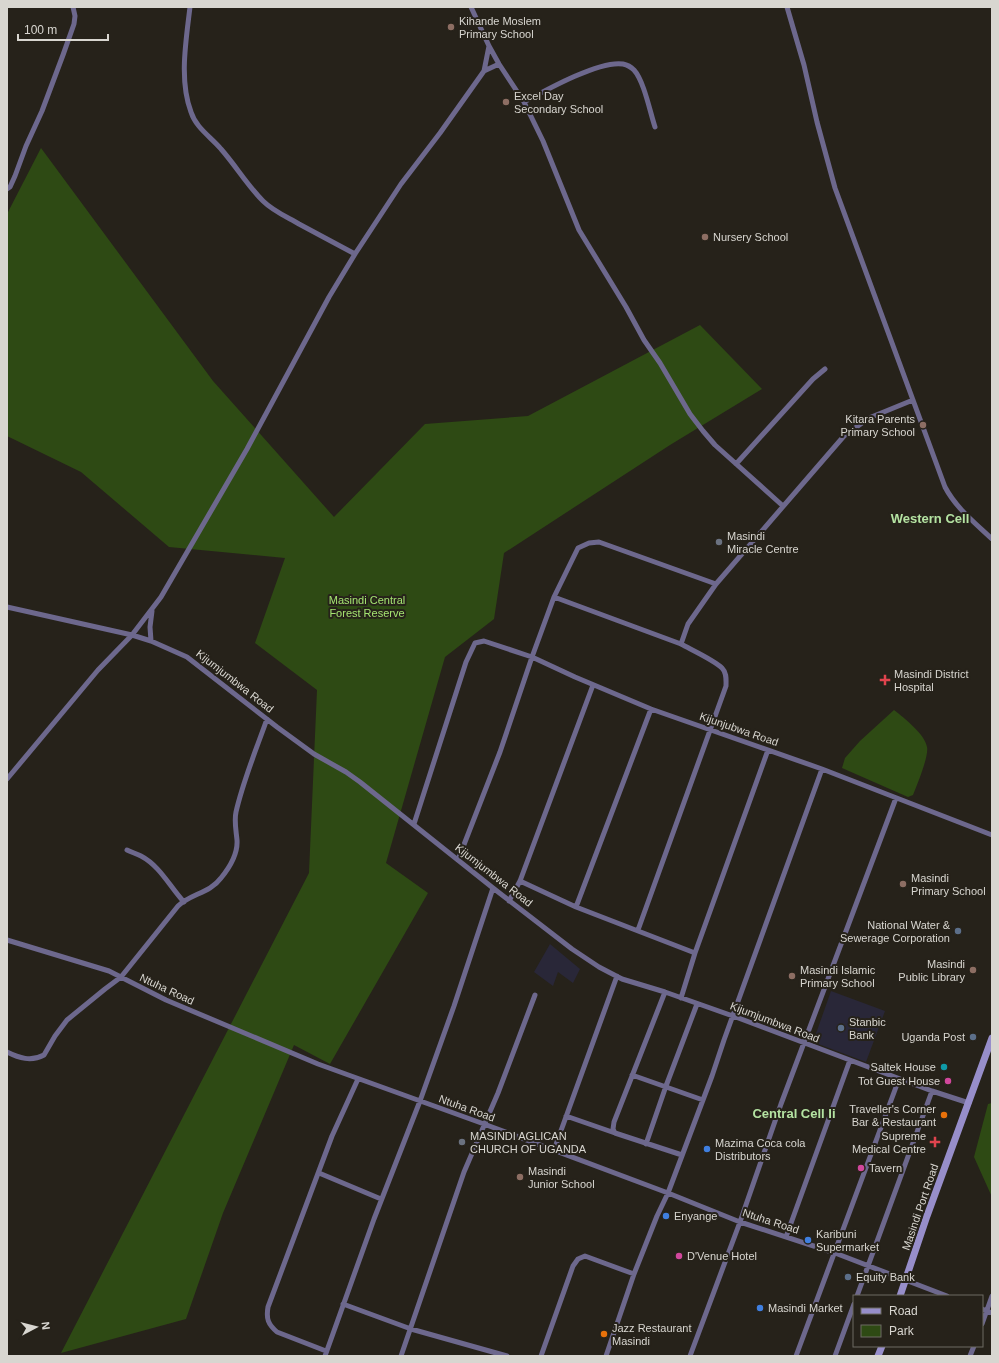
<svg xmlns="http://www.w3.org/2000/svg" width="999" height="1363" viewBox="0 0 999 1363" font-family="Helvetica,sans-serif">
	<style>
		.commercial { fill: #292738 }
		.green { fill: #2e4a14 }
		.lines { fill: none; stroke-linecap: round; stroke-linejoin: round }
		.street { stroke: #6d688d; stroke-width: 5 }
		.secondary { stroke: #978eca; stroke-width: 7 }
		.education-dot { fill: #8d6e63; stroke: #26221a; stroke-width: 1.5 }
		.worship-dot { fill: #6b7280; stroke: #26221a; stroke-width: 1.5 }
		.health-dot { fill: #e0444e; stroke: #26221a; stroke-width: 1.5 }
		.service-dot { fill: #5c6f8a; stroke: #26221a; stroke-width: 1.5 }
		.culture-dot { fill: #0f9aa8; stroke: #26221a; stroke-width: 1.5 }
		.hotel-dot { fill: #d1479c; stroke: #26221a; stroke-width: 1.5 }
		.food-dot { fill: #e8710a; stroke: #26221a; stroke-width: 1.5 }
		.shop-dot { fill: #3f7fe0; stroke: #26221a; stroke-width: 1.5 }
		.labels { text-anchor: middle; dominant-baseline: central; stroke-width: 4; stroke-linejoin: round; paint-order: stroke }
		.poi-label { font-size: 11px; fill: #d8d6d0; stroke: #26221a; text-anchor: start }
		.park-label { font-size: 11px; fill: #a4e371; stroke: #26221a }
		.street-label { font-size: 11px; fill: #d8d6d0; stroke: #26221a }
		.quarter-label { font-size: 13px; font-weight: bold; fill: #b4e3a2; stroke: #26221a }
	</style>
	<rect width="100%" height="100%" fill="#26221a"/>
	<!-- commercial -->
	<path class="commercial" d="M550,944l30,25 -7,14 -15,-11 -5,14 -19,-14z
		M831,991l54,20 -19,51 -53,-20z"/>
	<!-- green -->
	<path class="green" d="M41,148l172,233 121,136 91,-93 103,-8 172,-91 62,64 -92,56 -166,108 -10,66 -49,38 -59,206 42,30 -98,171 -36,-19 -71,168 -37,106 -125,34 248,-480 8,-183 -62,-47 30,-85 -116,-11 -88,-75 -74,-36v-222z
		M894,710c10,8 31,24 33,37 2,9 -10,38 -14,48l-5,2 -66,-29 3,-10 15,-17z
		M992,1103v94l-18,-40 14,-53z"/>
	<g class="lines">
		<!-- street -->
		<path class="street" d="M190,7c-4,34 -11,73 1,105 5,16 20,25 30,37 15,17 26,36 42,52 10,10 24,16 36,23 19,10 37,20 56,30
			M471,7l18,39 10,18 25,38 19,39 36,89 47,77 18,33 16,23 30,51 13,17 12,14 68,61
			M787,7l17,58 13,57 18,66 110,299c11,21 30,36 47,52
			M484,71l15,-7
			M524,102c22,-12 76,-42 99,-38 5,1 8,3 11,6 10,11 16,42 21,57
			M7,189l3,-2 5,-11 11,-30 16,-35 21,-56 11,-31 1,-8 -2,-9
			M736,464l77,-85 12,-10
			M554,597l127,47
			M7,607l125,28 19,6 36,16 90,70 37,27 32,18 14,10 133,106 79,61 27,18 23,12 43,13 68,24 199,75 37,12
			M151,641l-1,-14 2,-16
			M7,779l91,-109 34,-35 29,-38 86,-148 82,-152 26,-43 46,-70 39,-51 44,-62 5,-25
			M414,824l52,-162 9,-19 9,-2 48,16 43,20 76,32 171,60 170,66
			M127,850c4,2 10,4 14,6 19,10 29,31 43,46
			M458,860l42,-108 32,-95 22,-60 24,-49 11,-5 10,-1 117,42
			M520,881l56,26 119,46
			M509,901l11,-20 73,-196
			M576,907l75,-198
			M638,930l88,-244c0,-6 1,-13 -4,-18 -8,-8 -30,-18 -41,-24l7,-20 28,-40 128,-148 25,-18 44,-18
			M7,940l102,31 57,29 152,64 166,60 184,69 72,29 95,31 112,43
			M665,992l-51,130 -1,7 2,4 67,22
			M681,998l14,-45 73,-203
			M7,1052c12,6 24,10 37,3l11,-19 12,-16 38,-31 16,-12 57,-71c12,-12 32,-13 43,-28 9,-11 17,-24 16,-38 -1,-10 -3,-19 -1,-28 7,-31 20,-62 31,-93
			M632,1075l71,25
			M566,1116l49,17
			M646,1144l20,-58 31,-82
			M554,1150l63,-174
			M319,1173l62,26
			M786,1237l64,-177
			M857,1296l75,-205
			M343,1304l68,25 96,27
			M982,1309l10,4
			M982,1324l10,-28
			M326,1351l-49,-19c-9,-8 -11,-13 -9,-25l64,-171 26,-57
			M325,1356l49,-137 46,-118 34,-95 39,-118
			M401,1356l63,-184 34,-79 37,-98
			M541,1356l32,-90 5,-7 7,-3 49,18
			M606,1356l28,-82 23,-58 11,-23 44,-117 12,-36 98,-271
			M690,1356l50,-134 41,-118 115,-306
			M796,1356l103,-277
			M835,1356l19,-52
			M970,1356l4,-10"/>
		<!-- secondary -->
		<path class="secondary" d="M900,1296l27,-80 65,-178
			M878,1356l4,-10"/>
	</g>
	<!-- markers -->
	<g class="education-dot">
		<circle cx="451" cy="27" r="4"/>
		<circle cx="506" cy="102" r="4"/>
		<circle cx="705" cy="237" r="4"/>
		<circle cx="923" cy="425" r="4"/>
		<circle cx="903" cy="884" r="4"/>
		<circle cx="973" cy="970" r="4"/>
		<circle cx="792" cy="976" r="4"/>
		<circle cx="520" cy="1177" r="4"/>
	</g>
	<g class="worship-dot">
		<circle cx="719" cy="542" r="4"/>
		<circle cx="462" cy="1142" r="4"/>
	</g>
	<g class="health-dot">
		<path d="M883 674h4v4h4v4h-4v4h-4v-4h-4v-4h4z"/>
		<path d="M933 1136h4v4h4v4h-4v4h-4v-4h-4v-4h4z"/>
	</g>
	<g class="service-dot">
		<circle cx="958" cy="931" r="4"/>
		<circle cx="841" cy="1028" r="4"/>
		<circle cx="973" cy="1037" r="4"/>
		<circle cx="848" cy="1277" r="4"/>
	</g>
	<circle class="culture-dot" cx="944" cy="1067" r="4"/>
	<g class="hotel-dot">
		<circle cx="948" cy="1081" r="4"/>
		<circle cx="861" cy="1168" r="4"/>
		<circle cx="679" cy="1256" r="4"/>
	</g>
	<g class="food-dot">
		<circle cx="944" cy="1115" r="4"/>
		<circle cx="604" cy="1334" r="4"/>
	</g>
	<g class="shop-dot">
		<circle cx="707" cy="1149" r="4"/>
		<circle cx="666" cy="1216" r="4"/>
		<circle cx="808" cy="1240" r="4"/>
		<circle cx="760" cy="1308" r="4"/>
	</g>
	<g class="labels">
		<!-- poi labels -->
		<g class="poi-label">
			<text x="459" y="21">Kihande Moslem<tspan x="459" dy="13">Primary School</tspan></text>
			<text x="514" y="96">Excel Day<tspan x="514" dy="13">Secondary School</tspan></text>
			<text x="713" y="237">Nursery School</text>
			<text x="915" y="419" text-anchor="end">Kitara Parents<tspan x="915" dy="13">Primary School</tspan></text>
			<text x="727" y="536">Masindi<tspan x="727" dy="13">Miracle Centre</tspan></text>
			<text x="894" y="674">Masindi District<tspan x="894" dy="13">Hospital</tspan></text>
			<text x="911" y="878">Masindi<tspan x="911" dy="13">Primary School</tspan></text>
			<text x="950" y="925" text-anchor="end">National Water &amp;<tspan x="950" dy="13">Sewerage Corporation</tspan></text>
			<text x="965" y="964" text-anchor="end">Masindi<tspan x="965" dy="13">Public Library</tspan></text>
			<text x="800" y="970">Masindi Islamic<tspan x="800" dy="13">Primary School</tspan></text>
			<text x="849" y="1022">Stanbic<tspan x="849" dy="13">Bank</tspan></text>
			<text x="965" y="1037" text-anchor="end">Uganda Post</text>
			<text x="936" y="1067" text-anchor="end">Saltek House</text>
			<text x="940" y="1081" text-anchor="end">Tot Guest House</text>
			<text x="936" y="1109" text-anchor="end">Traveller's Corner<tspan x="936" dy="13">Bar &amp; Restaurant</tspan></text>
			<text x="470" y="1136">MASINDI AGLICAN<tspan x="470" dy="13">CHURCH OF UGANDA</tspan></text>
			<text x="926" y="1136" text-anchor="end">Supreme<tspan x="926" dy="13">Medical Centre</tspan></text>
			<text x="715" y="1143">Mazima Coca cola<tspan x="715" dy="13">Distributors</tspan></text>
			<text x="869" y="1168">Tavern</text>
			<text x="528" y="1171">Masindi<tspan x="528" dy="13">Junior School</tspan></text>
			<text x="674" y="1216">Enyange</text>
			<text x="816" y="1234">Karibuni<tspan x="816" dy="13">Supermarket</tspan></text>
			<text x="687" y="1256">D'Venue Hotel</text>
			<text x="856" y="1277">Equity Bank</text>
			<text x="768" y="1308">Masindi Market</text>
			<text x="612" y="1328">Jazz Restaurant<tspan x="612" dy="13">Masindi</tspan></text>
		</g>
		<!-- park labels -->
		<g class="park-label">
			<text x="367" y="600">Masindi Central<tspan x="367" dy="13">Forest Reserve</tspan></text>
		</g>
		<!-- street labels -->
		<g class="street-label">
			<text transform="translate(235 681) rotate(38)">Kijumjumbwa Road</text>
			<text transform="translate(739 729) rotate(19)">Kijunjubwa Road</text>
			<text transform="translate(494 875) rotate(38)">Kijumjumbwa Road</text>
			<text transform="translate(167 989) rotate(25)">Ntuha Road</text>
			<text transform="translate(775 1022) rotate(21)">Kijumjumbwa Road</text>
			<text transform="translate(467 1108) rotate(20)">Ntuha Road</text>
			<text transform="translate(920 1207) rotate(-71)">Masindi Port Road</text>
			<text transform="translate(771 1221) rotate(18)">Ntuha Road</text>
		</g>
		<!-- quarter labels -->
		<g class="quarter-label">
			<text x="930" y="518">Western Cell</text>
			<text x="794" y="1113">Central Cell Ii</text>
		</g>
	</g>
	<!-- border -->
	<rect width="999" height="1363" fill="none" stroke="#d8d6d0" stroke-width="16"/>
	<!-- legend -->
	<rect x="853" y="1295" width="130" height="52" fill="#26221a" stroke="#6d6a63"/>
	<rect x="861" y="1308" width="20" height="6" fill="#978eca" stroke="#6d6a63"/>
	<text x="889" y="1315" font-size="12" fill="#d8d6d0">Road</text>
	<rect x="861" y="1325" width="20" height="12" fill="#2e4a14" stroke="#6d6a63"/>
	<text x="889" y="1335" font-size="12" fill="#d8d6d0">Park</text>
	<!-- north arrow -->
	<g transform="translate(36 1327) rotate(83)" stroke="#26221a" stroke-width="3" paint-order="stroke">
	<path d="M0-3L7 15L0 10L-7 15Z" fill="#d8d6d0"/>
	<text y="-6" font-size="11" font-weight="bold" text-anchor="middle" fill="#d8d6d0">N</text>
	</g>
	<!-- scale -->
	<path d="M18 34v6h90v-6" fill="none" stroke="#d8d6d0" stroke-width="2"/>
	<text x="24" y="34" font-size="12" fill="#d8d6d0" stroke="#26221a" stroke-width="3" paint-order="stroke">100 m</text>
</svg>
